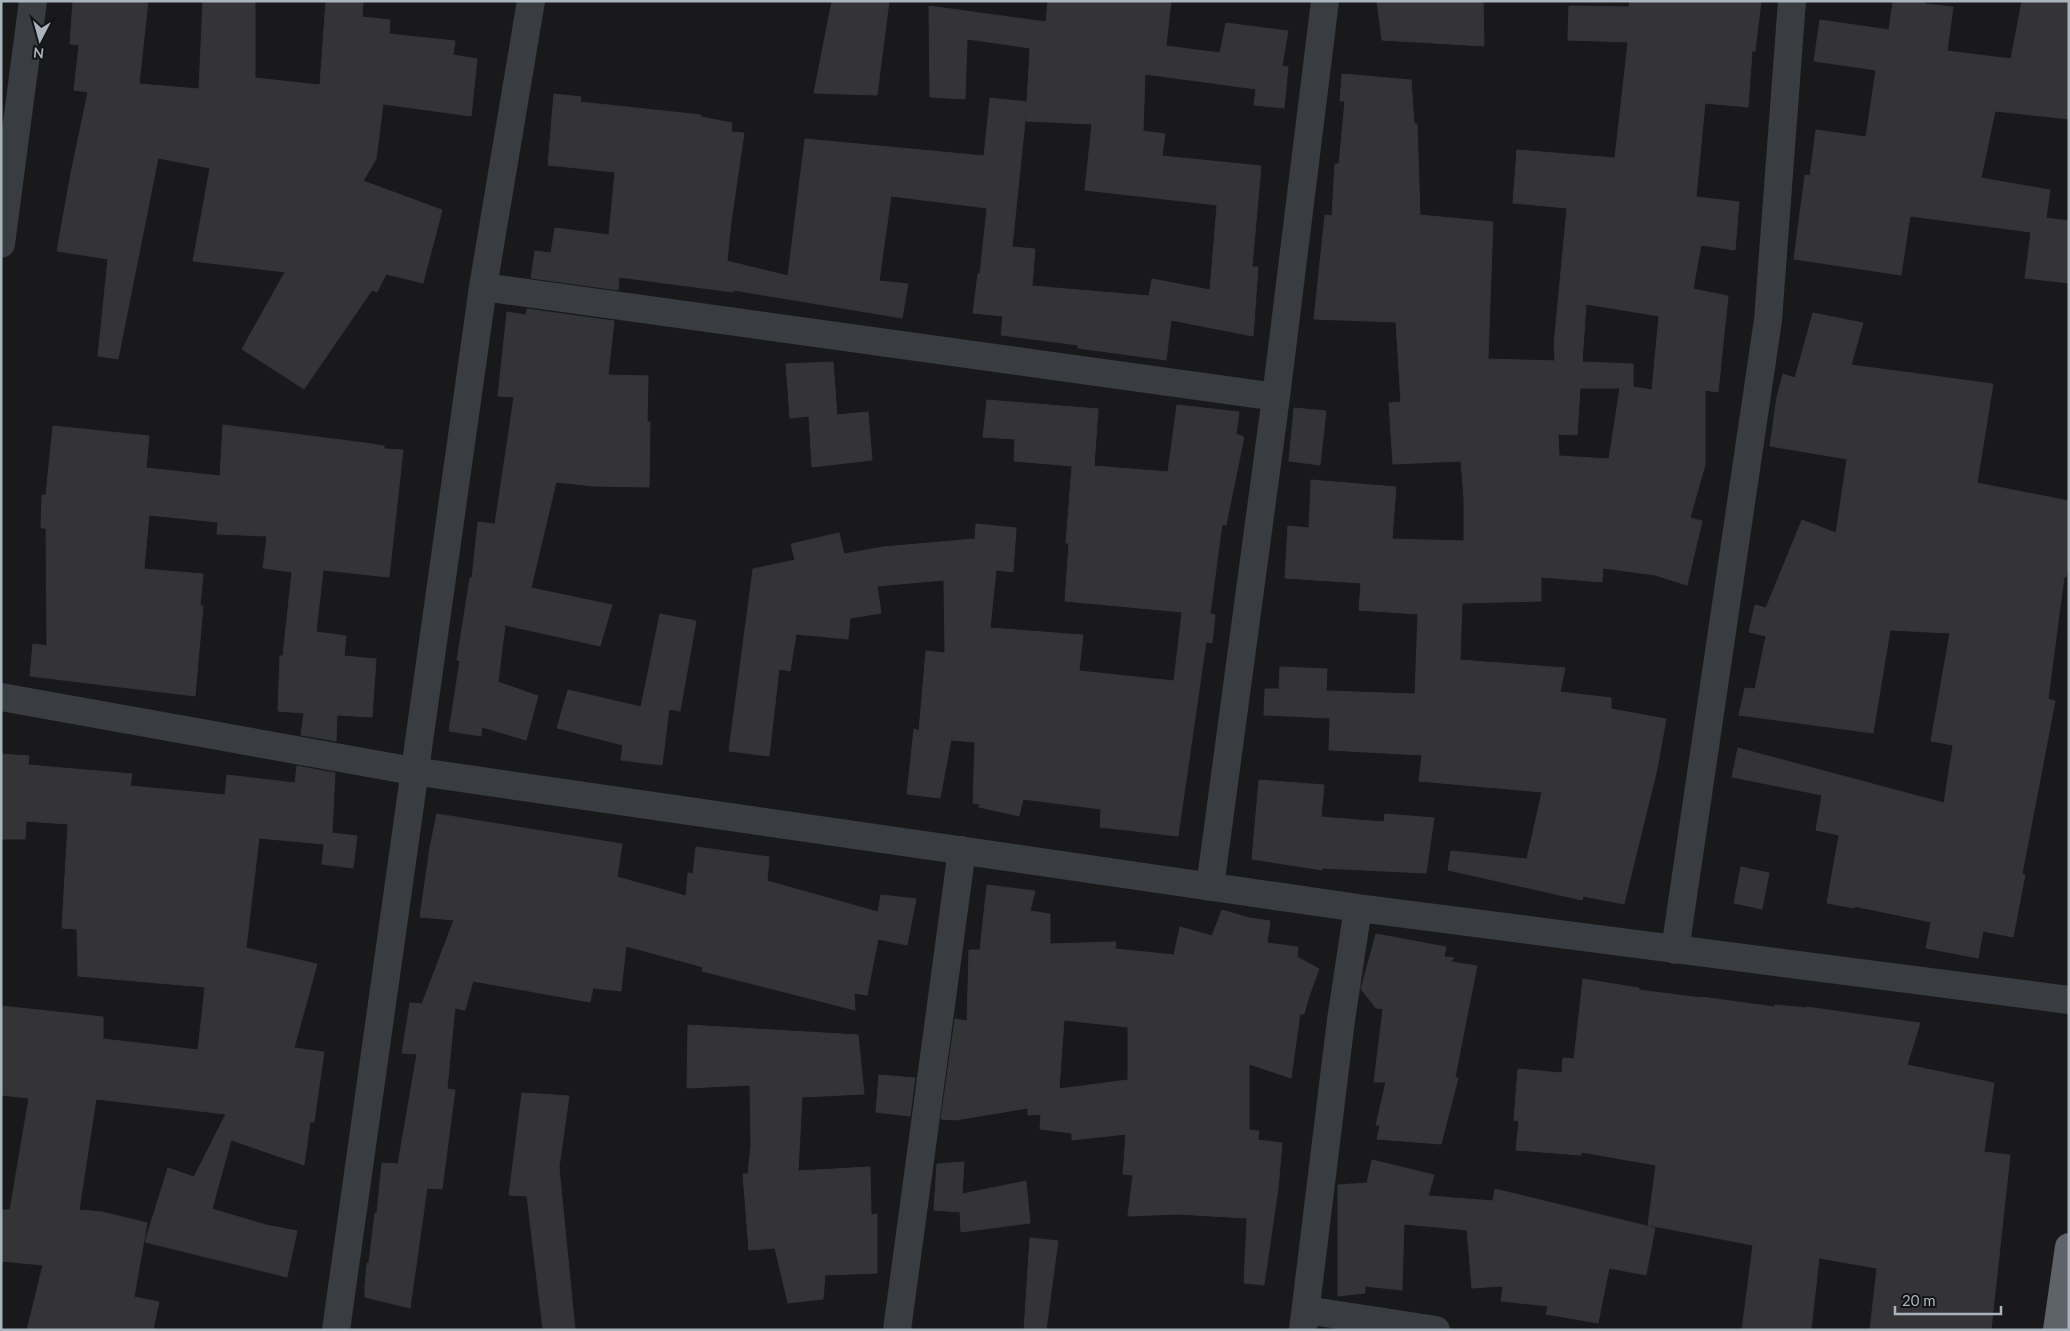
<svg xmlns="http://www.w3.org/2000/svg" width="2070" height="1331" viewBox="0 0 2070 1331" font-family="Lato,sans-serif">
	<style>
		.building { fill: #343437; stroke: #323437; fill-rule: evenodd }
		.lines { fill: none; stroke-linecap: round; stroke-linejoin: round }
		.minor { stroke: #393c40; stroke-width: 28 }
		.trunk { stroke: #5d6369; stroke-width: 28 }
	</style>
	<rect width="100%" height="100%" fill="#19191b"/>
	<!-- building -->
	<path class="building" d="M73,1h75l-9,83 60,5 4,-88h52v77l65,7 6,-84h37l-1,16 28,3 -1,14 66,7 -2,14 24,4 -6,57 -88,-12 -7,55 -13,22 79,29 -19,73 -37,-9 -9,18 -5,-2 -68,99 -62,-40 43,-77 -92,-11 17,-93 -52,-10 -40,201 -20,-3 10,-97 -51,-8 14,-78 17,-81 -14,-2 5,-45 -9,-1z
		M832,1h57l-12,94 -63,-2z
		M1048,1h123l-5,45 54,7 6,-30 62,8 -6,35 6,1 -4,41 -30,-3 2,-16 -111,-15 -2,57 22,3 -3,22 99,10 -9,101h6l-5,69 -82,-16 -5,40 -88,-12v-3l-77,-10 2,-19 -30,-3 5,-39h2l7,-66 -96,-12 -12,85 29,3 -6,34 -169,-28v2l-114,-15 -1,13 -87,-12 4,-27 16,2 4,-25 54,7 6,-63 -67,-7 6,-71 27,3 -1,5 121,13v2l31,6 -1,9 13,1 -13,89 -4,39 61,15 17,-137 179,17 6,-58 37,4 3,-54 -63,-9 -2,60 -35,-2 -1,-91 117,16zM1027,102l-1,19 66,3 -7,66 132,15 -7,85 -58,-11 -3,17 -117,-10 3,-37 -23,-2z
		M1377,1h106l1,45 -102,-6z
		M1630,1h131l-6,50h-3l-4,56 -43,-4 -9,94 43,5 -4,48 -34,-5 -8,44 35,7 -10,96 -13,-2v75l-15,53 12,3 -15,64 -32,-10 -52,-7 -1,14 -61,-5v24l-79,2 -2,57 105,8 -5,24 51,6v11l55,10 -9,50 -33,135 -41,-8 -1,4 -134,-30 3,-19 76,8 15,-67 -123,-11 3,-26 -93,-5 1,-32 -66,-3 1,-26h14l1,-22 47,2 -1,22 89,3 3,-80 -59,-4 2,-27 -76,-5 3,-52 21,2 2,-48 85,7 -4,52 72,2v-42l-3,-38 -68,3 -4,-61 12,-1 -5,-80 -82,-3 11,-104 7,1 3,-52h4l6,-63h-5l2,-27 69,6 3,44h3l3,91 73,7 -5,137 67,2 -1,-16 13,-137 -54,-5 4,-53 98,8 13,-116 -60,-2 1,-34 60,1zM1586,304l73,12 -7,74 -19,-3v-23l-51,-2zM1580,388h40l-11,71 -50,-3 -1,-22 19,1z
		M1893,1h33l-1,3 28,3 -6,44 64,8 11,-58h47v118l-74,-8 -14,67 69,12 -4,28 23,3v62l-44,-5 6,-46 -121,-16 -9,59 -107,-16 11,-84 5,1 6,-46 50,7 10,-67 -62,-9 6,-41 69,10z
		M527,309l87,12 -6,54 40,1 -1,46h3l-1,65 -55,-1 -38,-4 -25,106 81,17 -12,41 -95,-21 -7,57 40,14 -12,44 -44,-13 -1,9 -32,-5 11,-70 -3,-1 13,-82h2l6,-56 17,2 19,-127 -16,-1 9,-84 19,3z
		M1813,313l50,10 -12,42 142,19 -16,99 92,18v62l-3,14h-2l-16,122 7,2 -33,173 3,1 -12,62 -30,-6 -5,27 -52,-10 5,-26 -77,-16v2l-27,-5 12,-68 -23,-5 6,-35 -90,-18 6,-29 206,55 9,-58 -22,-4 19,-108 -60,-3 -17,103 -134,-18 6,-27 10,1 11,-53 -17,-4 6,-27 11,3 36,-88 34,13 11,-74 -77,-13 7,-49 6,-23 12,4z
		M833,362l4,53 31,-3 4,48 -60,7 -3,-51 -19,2 -4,-54z
		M987,400l111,9 -4,57 74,6 9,-67 62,7 -3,22 8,3 -18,88 -4,-1 -12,90 5,1 -3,28 -6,-1 -28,194 -78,-9 1,-18 -78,-10 -4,17 -40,-9 1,-3 -7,-1 2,-61 -24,-2 -11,58 -33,-4 7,-65 5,2 7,-80 19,2 -1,-73 -67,6 4,27 -31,5 -2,21 -52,-5 -6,37 -11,-2 -10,87 -40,-5 24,-182 42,-9 -4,-16 48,-11 5,21 39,-7 92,-8 1,-15 40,4 -3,44 -17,-2 -6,58 93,7 -4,36 95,10 8,-69 -117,-11 4,-58h-3l6,-77 -58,-5 1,-22 -32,-2z
		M1294,408l32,3 -6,54 -31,-4z
		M223,425l142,18 19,3v3l19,1 -14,127 -66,-7 -7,62 30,4 -2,20 32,3 -4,58 -35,-2 -1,26 -35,-6 3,-22 -26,-2 2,-55h3l9,-84 -29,-4 4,-32 -50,-2 1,-12 -69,-7 -5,54 59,5 -3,32h3l-8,90 -165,-20 3,-32 14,2 -1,-118h-5l1,-33h4l7,-69 96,10 -3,32 74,8z
		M660,614l36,7 -16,90 -11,-2 -7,56 -41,-5 2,-15 -66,-17 11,-38 73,17z
		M1,754l28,2 -1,9 104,9 -2,12 95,9 2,-20 68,8 2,-17 38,7 -3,60 25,3 -4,32 -31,-4 2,-20 -65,-6 -13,110 71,16 -23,84 30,4 -10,70h-4l-6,43 -73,-25 -19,69 54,16 31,6 -10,46 -142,-35 23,-74 26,9 32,-63 -130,-15 -17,111 23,2 45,11 -13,74 25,5 -6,28h-126l16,-65 -42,-4v-51h9l19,-112 -28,-3v-89l102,11v22l95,11 7,-63 -127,-11 -1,-47 -15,-1 6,-104 -42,-3 -1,18h-24z
		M1259,780l65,5 -3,32 63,5 1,-8 49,4 -8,55 -104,-5v2l-70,-11z
		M437,814l185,30 -5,33 69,19 2,-23 5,1 3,-27 73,10 -2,24 111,31 3,-17 35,4 -9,46 -29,-6 -11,56 -13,-2 1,17 -153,-39 1,-4 -77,-21 -5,45 -28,-3 -3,14 -117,-21 -8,29 -10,-2 -8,81 8,1 -13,99 -15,-1 -17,120 -45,-11v-11l2,-23h2l6,-50h2l5,-50 16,1 19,-110 -15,-1 8,-50 12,1 32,-84 -34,-3 10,-70z
		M1741,867l28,6 -7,36 -28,-6z
		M987,885l48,6 -5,20 20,3v30l66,-2 -1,7 59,6 6,-28 32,9 10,-26 27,8 21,3 -3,22 31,4 -1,10 22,12 -10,27 -5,18h-4l-9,64 -42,-14v66l10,1 -1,9 24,3 -4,46 -14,96 -20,-2 3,-65 -70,-4 -49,2 5,-41 -10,-1 3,-40 -54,6v-7l-32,-4 1,-15 -13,1v-7l-72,12 -15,-1 14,-100 12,2 2,-71h11zM1064,1020l64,7v53l-69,9z
		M1376,934l70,13 -2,10 10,1 -3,4 26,4 -22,111 3,1 -17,66 -64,-5 3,-13 -4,-1 10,-43h-12l9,-73 -7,-1 -15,-19z
		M1583,979l56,9v2l62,8v-1l73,10 1,-2 31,3 1,-1 113,16 -13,42 87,18 -10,69 26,3 -19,175h-121l7,-62 -58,-10 -8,72h-69l11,-85 -105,-20 8,-60 -75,-13v3l-65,-5 3,-29 -5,-1 4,-51 44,4 1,-15 11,1z
		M688,1025l170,10 6,59 -62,3 -4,74 72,-4 1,48 6,-1v59l-52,2 -2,24 -35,4 -13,-55 -26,2 -6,-76h5l3,-29 -1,-60 -63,3z
		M879,1075l36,3 -5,38 -34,-4z
		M522,1093l47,3 -10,71 16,163h-32l-16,-134 -18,-1z
		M1372,1160l62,15 -6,21 65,5 2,-12 160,39 -9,47 -37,-7 -11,55 -52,-9 2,-8 -47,-5 2,-15 -31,2 -5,-58 -63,-6 -2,66 -37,-4v7l-27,3v-111l29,-2z
		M964,1162l-2,32 64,-13 4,42 -69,9 -1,-20 -26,-2 3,-46z
		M1030,1238l28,3 -12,89h-22z"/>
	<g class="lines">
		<!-- minor -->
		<path class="minor" d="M1,244l32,-243
			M483,287l793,110
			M1,697l412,74 945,137 711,92
			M1210,887l66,-490 49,-396
			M1675,950l93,-630 24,-319
			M1306,1310l130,20
			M336,1330l147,-1043 48,-286
			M897,1330l65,-480
			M1303,1330l38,-310 17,-112"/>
		<!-- trunk -->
		<path class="trunk" d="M2057,1330l12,-83"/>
	</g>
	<!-- border -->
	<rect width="2070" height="1331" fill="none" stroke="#aab4bc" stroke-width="5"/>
	<!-- north arrow -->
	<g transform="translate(40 40) rotate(186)" stroke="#141416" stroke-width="4" paint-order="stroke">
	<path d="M0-4L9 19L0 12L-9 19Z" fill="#aab4bc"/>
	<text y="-8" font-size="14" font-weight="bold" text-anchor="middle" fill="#aab4bc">N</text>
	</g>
	<!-- scale -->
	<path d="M1895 1306v8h106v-8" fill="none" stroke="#aab4bc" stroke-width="2.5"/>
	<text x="1902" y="1306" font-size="15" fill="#aab4bc" stroke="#141416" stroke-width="4" paint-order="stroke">20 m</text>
</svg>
